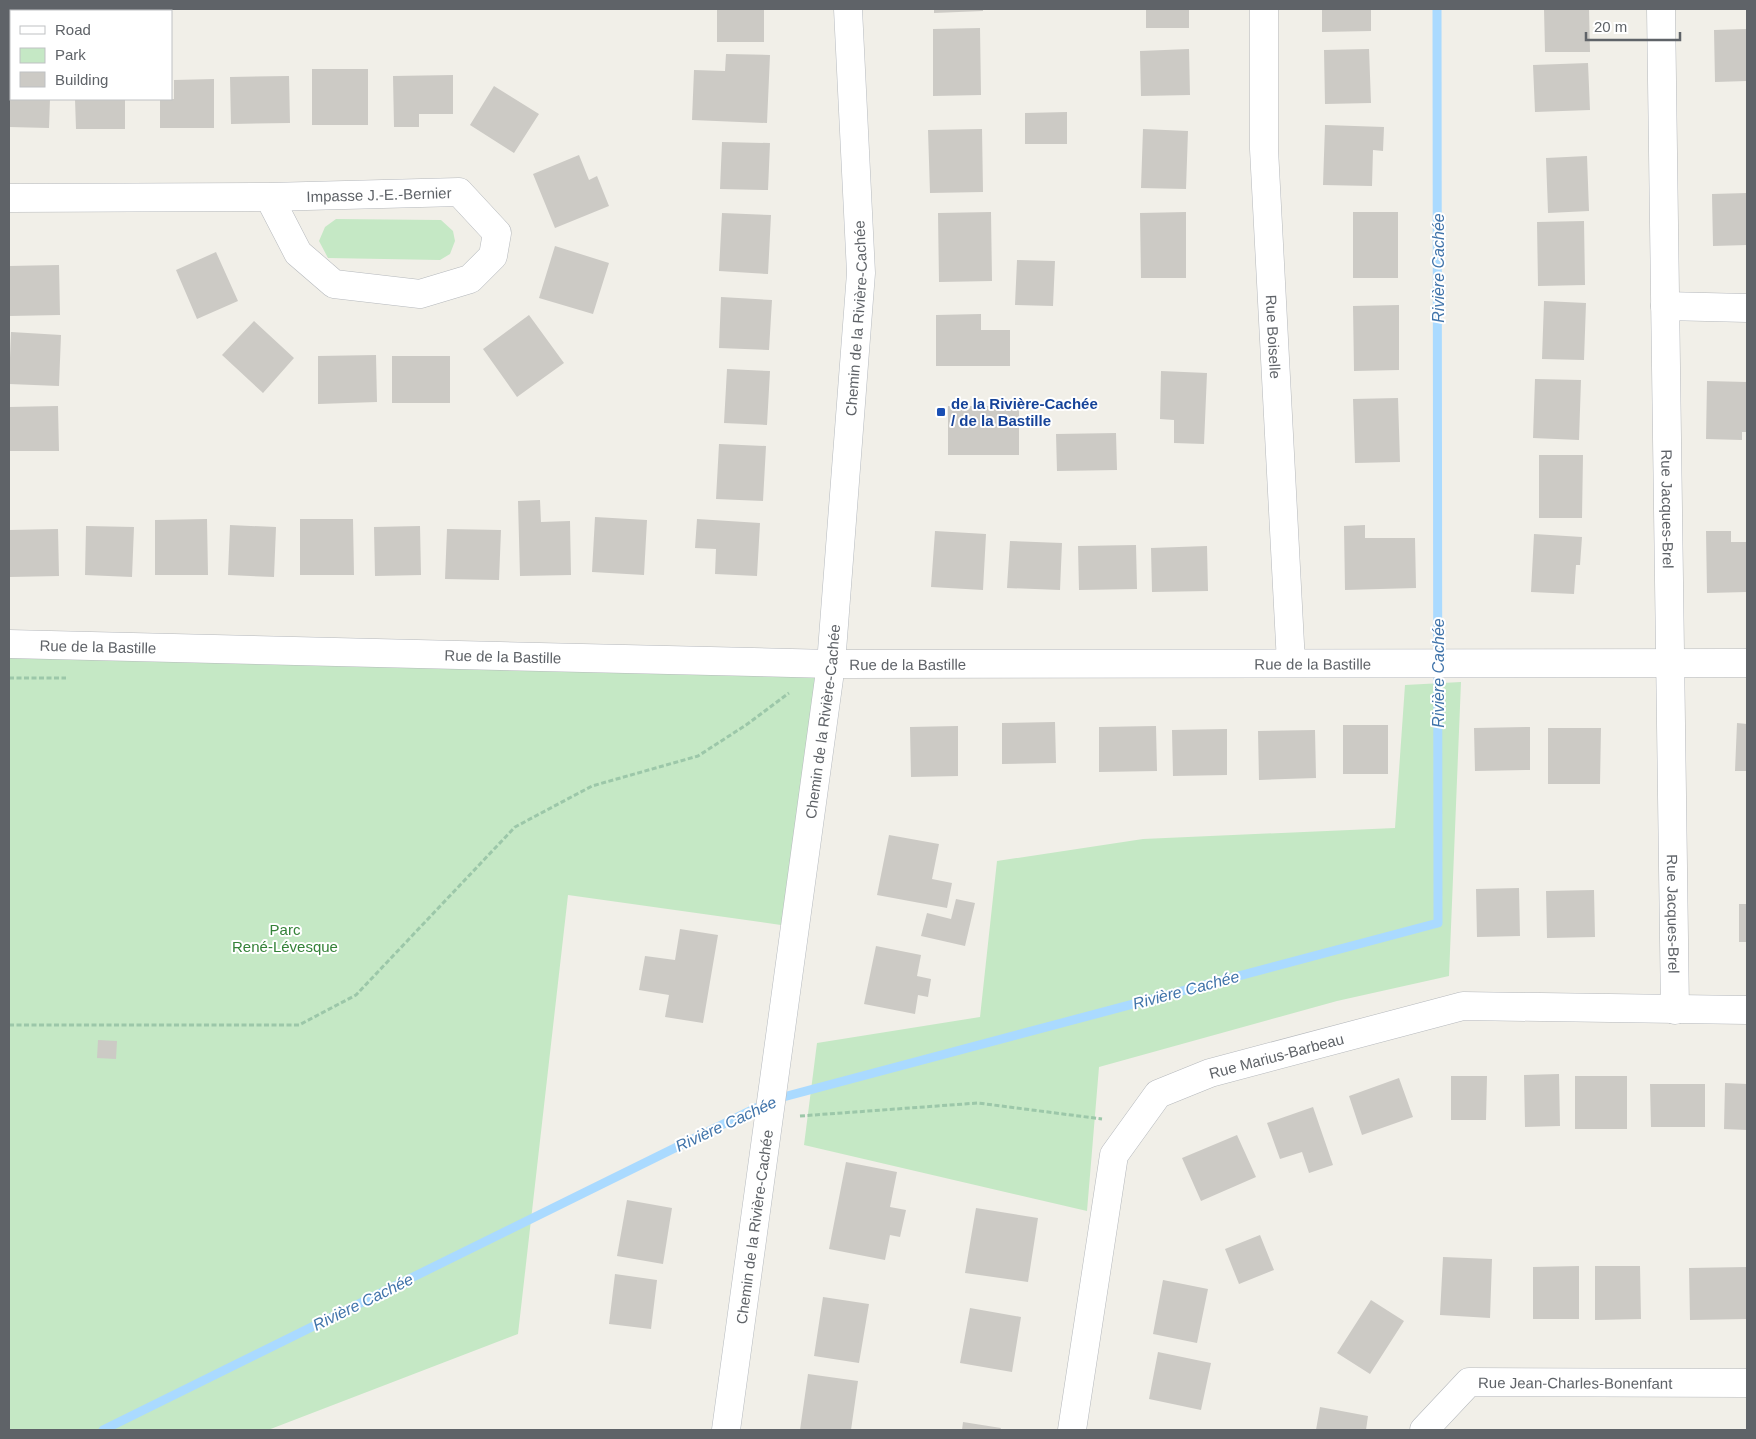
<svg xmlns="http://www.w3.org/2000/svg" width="1756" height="1439" viewBox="0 0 1756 1439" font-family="Arial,sans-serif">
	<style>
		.green { fill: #c5e8c5 }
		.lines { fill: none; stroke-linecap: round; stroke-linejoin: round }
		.stream { stroke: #aadaff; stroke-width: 9 }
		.building { fill: #cccac5 }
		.street-casing { stroke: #b5b8bc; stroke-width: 29 }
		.secondary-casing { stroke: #b6babf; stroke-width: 29 }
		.path { stroke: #9cc7a9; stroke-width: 3; stroke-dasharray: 5 2.5; stroke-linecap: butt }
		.street { stroke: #fff; stroke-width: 28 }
		.secondary { stroke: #fff; stroke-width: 28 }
		.transit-dot { fill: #1a4fb4; stroke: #fff; stroke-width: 2 }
		.labels { text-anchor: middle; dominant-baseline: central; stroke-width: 4; stroke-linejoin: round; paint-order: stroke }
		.street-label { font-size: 15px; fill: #5f6368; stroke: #fff }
		.transit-label { font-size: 15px; font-weight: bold; fill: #164399; stroke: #fff; text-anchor: start }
		.park-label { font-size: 15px; fill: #348238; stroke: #fff }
		.water-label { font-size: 16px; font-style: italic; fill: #4174aa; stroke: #fff }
	</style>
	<rect width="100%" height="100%" fill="#f1efe8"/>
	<!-- green -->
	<path class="green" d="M336,219l105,1 12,11 2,10 -5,13 -10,6 -112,-2 -9,-17 6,-14z
		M9,655l814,14 -42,256 -213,-30 -50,439 -250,96h-259z
		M1461,682l-12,294 -112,25 -238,66 -12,144 -283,-66 13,-102 163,-26 17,-156 146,-22 252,-11 10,-143z"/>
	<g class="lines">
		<!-- stream -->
		<path class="stream" d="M103,1430l669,-330 666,-177 -1,-914"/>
	</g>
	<!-- building -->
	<path class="building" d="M717,9h47v33h-47z
		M934,9h49v2l-49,2z
		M1146,9h43v19h-43z
		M1322,9h49v22l-49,1z
		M1544,9h45l1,43h-45z
		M980,28l1,67 -48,1v-67z
		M1747,29v52l-32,1 -1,-52z
		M1189,49l1,46 -49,1 -1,-45z
		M1369,49l2,54 -46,1 -1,-54z
		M726,54l44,1 -3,68 -75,-3 2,-50 31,1z
		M1588,63l2,47 -55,2 -2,-47z
		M312,69h56v56h-56z
		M453,75v39h-34v13h-25l-1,-51z
		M289,76l1,47 -59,1 -1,-47z
		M9,77h2v22h39l-1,29 -40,-1z
		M214,79v49h-54v-28l14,-1v-19z
		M494,86l45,28 -25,39 -44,-28z
		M75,99h50v30h-49z
		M1067,112v32h-42v-31z
		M1325,125l59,2 -1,24 -10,-1 -1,36 -49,-1z
		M982,129l1,63 -53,1 -2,-63z
		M1143,129l45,2 -2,58 -45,-1z
		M722,142l48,1 -2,47 -48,-1z
		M579,155l10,25 8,-4 12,30 -54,22 -22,-54z
		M1587,156l2,55 -41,2 -2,-55z
		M1747,193v52l-34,1 -1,-52z
		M991,212l1,69 -53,1 -1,-69z
		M1186,212v66h-45l-1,-65z
		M1353,212h45v66h-45z
		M722,213l49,2 -3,59 -49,-3z
		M1584,221l1,64 -47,1 -1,-64z
		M555,246l54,17 -16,51 -54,-16z
		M216,252l22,49 -41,18 -21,-49z
		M1017,260l38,1 -2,45 -38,-1z
		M59,265l1,50 -51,1v-50z
		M721,297l51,3 -3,50 -50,-2z
		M1544,301l42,2 -2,57 -42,-1z
		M1399,305v65l-45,1 -1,-65z
		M981,314v16h29v36h-74v-51z
		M529,315l35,48 -47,34 -34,-48z
		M254,321l40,37 -31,35 -41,-38z
		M11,332l50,3 -2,51 -50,-2z
		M376,355l1,47 -59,2v-48z
		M392,356h58v47h-58z
		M727,369l43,2 -3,54 -43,-2z
		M1161,371l46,2 -3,71 -30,-1v-23l-14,-1z
		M1535,379l46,1 -2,60 -46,-2z
		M1707,381l40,1v50h-5v8l-36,-1z
		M1398,398l2,64 -45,1 -2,-64z
		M58,406l1,45h-50v-44z
		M948,406h71v49h-71z
		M1116,433l1,37 -60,1 -1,-37z
		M719,444l47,2 -3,55 -47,-2z
		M1539,455h44l-1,63h-43z
		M540,500l1,22 29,-1 1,54 -51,1 -2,-75z
		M595,517l52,3 -3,55 -52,-3z
		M207,519l1,56h-53v-55z
		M300,519h53l1,56h-54z
		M697,519l63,4 -3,53 -42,-2 1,-25 -21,-1z
		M230,525l46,2 -2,50 -46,-2z
		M1365,525v13h50l1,50 -71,2 -1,-64z
		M86,526l48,1 -2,50 -47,-2z
		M420,526l1,49 -46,1 -1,-49z
		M58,529l1,47 -50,1v-47z
		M447,529l54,1 -2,50 -54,-1z
		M935,531l51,3 -3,56 -52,-3z
		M1706,531h25v11h16v50l-40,1z
		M1534,534l48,3 -2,28h-4l-2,29 -43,-2z
		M1010,541l52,2 -2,47 -53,-2z
		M1136,545l1,44 -58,1 -1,-44z
		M1207,546l1,45 -56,1 -1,-44z
		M1055,722l1,41 -54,1v-41z
		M1737,723l10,1v47h-12z
		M1343,725h45v49h-45z
		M958,726v50l-47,1 -1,-50z
		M1156,726l1,45 -58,1v-45z
		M1530,727v43l-55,1 -1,-43z
		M1548,728h53l-1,56h-52z
		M1227,729v46l-54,1 -1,-46z
		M1315,730l1,48 -57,2 -1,-49z
		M889,835l50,9 -7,35 20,4 -5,25 -70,-13z
		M1519,888l1,48 -43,1 -1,-48z
		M1594,890l1,47 -48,1 -1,-47z
		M956,899l19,4 -10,43 -44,-10 6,-23 24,6z
		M1739,904h8v38h-8z
		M680,929l38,6 -15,88 -38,-6 4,-22 -30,-5 6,-34 30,4z
		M876,946l45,9 -4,21 14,3 -3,18 -10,-2 -3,19 -51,-10z
		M98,1040l19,1 -1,18 -19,-1z
		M1559,1074l1,52 -35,1 -1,-52z
		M1451,1076h36l-1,44h-35z
		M1575,1076h52v53h-52z
		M1399,1078l14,39 -51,18 -13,-39z
		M1725,1083l22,1v46l-23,-1z
		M1650,1084h55v43h-54z
		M1313,1107l20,58 -24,8 -7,-21 -22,7 -13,-36z
		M1237,1135l19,42 -55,24 -19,-43z
		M846,1162l51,10 -7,35 16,3 -6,27 -10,-2 -5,25 -56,-11z
		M627,1200l45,8 -9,56 -46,-8z
		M976,1208l62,10 -10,64 -63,-9z
		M1260,1235l14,35 -35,14 -14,-35z
		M1443,1257l49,2 -2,59 -50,-3z
		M1579,1266v53h-46v-52z
		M1595,1266h45l1,53 -46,1z
		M1747,1267v52l-57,1 -1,-52z
		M615,1274l42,6 -6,49 -42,-5z
		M1163,1280l45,9 -11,54 -44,-9z
		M823,1297l46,7 -10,59 -45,-7z
		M1371,1300l33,21 -34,53 -33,-21z
		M970,1308l51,9 -9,55 -52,-9z
		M1158,1352l53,11 -10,47 -52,-11z
		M808,1374l50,7 -7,49h-51z
		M1320,1407l48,9 -2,14h-50z
		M963,1422l38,6 -1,2h-38z"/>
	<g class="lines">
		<!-- street casing -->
		<g class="street-casing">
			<g id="street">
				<path id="s1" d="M1264,9v140l27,514"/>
				<path id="s2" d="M1661,9l14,1001"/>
				<path id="s3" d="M9,198l260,-1 190,-5 38,41 -4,23 -23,23 -50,15 -86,-10 -36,-31 -29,-56"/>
				<path d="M1665,306l82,2"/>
				<path id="s4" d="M9,644l822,20 916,-1"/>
				<path id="s5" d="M1072,1430l42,-275 44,-61 52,-21 253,-67 284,4"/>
				<path id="s6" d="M1424,1430l45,-48 278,1"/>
			</g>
		</g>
		<!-- secondary casing -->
		<g class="secondary-casing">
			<g id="secondary">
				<path id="s7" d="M726,1430l105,-766 30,-391 -13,-264"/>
			</g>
		</g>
		<!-- path -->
		<path class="path" d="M9,678h57
			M9,1025h290l57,-30 159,-168 77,-41 106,-30 48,-31 43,-32
			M800,1116l178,-13 124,16"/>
		<!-- street -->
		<use href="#street" class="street"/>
		<!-- secondary -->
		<use href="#secondary" class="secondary"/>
	</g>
	<!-- markers -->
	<rect class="transit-dot" x="936" y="407" width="10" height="10" rx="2.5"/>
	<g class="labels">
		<!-- street labels -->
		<g class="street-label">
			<text stroke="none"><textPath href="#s3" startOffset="370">Impasse J.-E.-Bernier</textPath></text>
			<text stroke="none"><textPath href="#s7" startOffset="1120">Chemin de la Rivière-Cachée</textPath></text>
			<text stroke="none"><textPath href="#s1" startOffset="328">Rue Boiselle</textPath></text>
			<text stroke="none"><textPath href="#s2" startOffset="500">Rue Jacques-Brel</textPath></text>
			<text stroke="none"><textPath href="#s4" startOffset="89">Rue de la Bastille</textPath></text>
			<text stroke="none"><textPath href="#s4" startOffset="494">Rue de la Bastille</textPath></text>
			<text stroke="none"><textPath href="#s4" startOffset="899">Rue de la Bastille</textPath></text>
			<text stroke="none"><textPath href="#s4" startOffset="1304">Rue de la Bastille</textPath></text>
			<text stroke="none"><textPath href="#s7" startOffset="715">Chemin de la Rivière-Cachée</textPath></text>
			<text stroke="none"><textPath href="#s2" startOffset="905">Rue Jacques-Brel</textPath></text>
			<text stroke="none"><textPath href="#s5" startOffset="478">Rue Marius-Barbeau</textPath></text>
			<text stroke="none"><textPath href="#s7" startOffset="205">Chemin de la Rivière-Cachée</textPath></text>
			<text stroke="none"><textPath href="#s6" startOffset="172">Rue Jean-Charles-Bonenfant</textPath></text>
		</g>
		<!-- transit labels -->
		<g class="transit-label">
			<text x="951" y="403">de la Rivière-Cachée<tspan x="951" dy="17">/ de la Bastille</tspan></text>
		</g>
		<!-- park labels -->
		<g class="park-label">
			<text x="285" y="929">Parc<tspan x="285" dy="17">René-Lévesque</tspan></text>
		</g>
		<!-- water labels -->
		<g class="water-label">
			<text transform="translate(1438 268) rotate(-90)">Rivière Cachée</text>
			<text transform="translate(1438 673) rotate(-90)">Rivière Cachée</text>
			<text transform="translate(1186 990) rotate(-15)">Rivière Cachée</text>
			<text transform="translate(726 1124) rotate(-25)">Rivière Cachée</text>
			<text transform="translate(363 1302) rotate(-26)">Rivière Cachée</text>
		</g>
	</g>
	<!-- border -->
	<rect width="1756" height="1439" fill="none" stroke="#5f6368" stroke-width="20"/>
	<!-- legend -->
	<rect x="10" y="10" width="162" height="90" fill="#ffffff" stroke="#bfc1c3"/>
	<rect x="20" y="26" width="25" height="8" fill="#ffffff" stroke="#bfc1c3"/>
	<text x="55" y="35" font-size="15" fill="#5f6368">Road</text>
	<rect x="20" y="48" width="25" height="15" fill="#c5e8c5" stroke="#bfc1c3"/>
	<text x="55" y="60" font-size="15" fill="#5f6368">Park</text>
	<rect x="20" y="72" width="25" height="15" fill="#cccac5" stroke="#bfc1c3"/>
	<text x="55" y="85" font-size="15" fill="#5f6368">Building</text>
	<!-- scale -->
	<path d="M1586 32v8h94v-8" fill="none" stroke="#5f6368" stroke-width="2.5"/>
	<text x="1594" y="32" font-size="15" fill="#5f6368" stroke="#ffffff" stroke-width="4" paint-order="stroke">20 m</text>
</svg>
